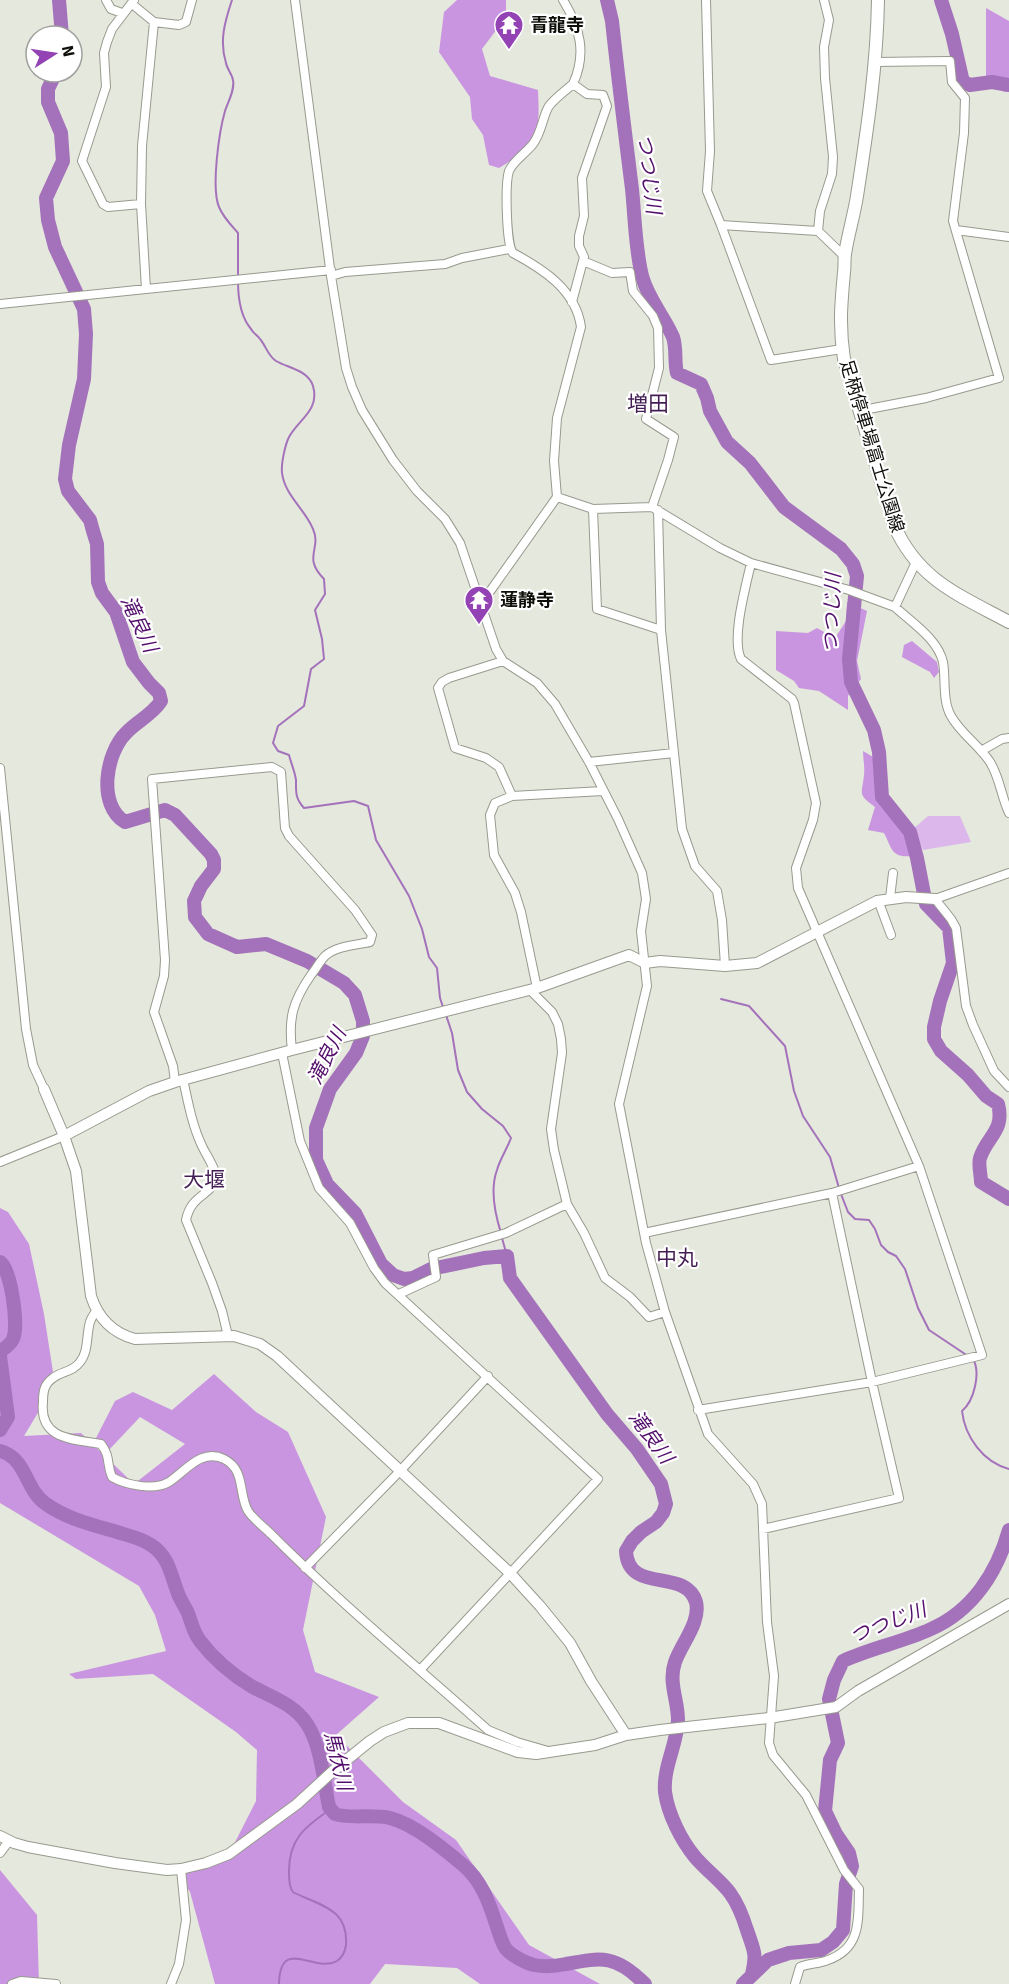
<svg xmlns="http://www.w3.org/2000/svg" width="1009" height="1984" viewBox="0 0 1009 1984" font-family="Signika,'Noto Sans JP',sans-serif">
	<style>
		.green { fill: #dbb7ec }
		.forest { fill: #c995e1 }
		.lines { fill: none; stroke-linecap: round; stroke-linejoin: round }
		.stream { stroke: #a472bb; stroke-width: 2 }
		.river { stroke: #a472bb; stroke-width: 14 }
		.minor-casing { stroke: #989a8f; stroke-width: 10 }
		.tertiary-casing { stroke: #989a8f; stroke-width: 12 }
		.secondary-casing { stroke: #989a8f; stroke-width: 14 }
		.minor { stroke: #fff; stroke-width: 8 }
		.tertiary { stroke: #fff; stroke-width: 10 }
		.secondary { stroke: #fff; stroke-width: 12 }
		.labels { text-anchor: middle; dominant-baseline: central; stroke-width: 4.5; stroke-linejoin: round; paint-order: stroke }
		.poi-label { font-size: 18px; font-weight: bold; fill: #0e0e0a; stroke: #fff; text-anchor: start }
		.street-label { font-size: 18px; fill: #0e0e0a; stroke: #fff }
		.water-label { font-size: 20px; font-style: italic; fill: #530f6b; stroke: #fff }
		.quarter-label { font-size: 21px; fill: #431d53; stroke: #fff }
	</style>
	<rect width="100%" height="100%" fill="#e5e8dc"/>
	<!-- green -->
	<path class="green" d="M928,816h32l11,26 -48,8 -10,-21z"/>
	<!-- forest -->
	<path class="forest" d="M457,0h49v17l-24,32 8,27 48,14c2,44 1,55 -39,78l-10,-3 -6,-30 -11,-16 -2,-22 -31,-45 5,-40z
		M986,8l23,13v70l-4,1 -19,-9z
		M847,602l20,9 -10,50 4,18 -13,17v14l-29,-19 -20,-3 -5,-7 -18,-11v-39l32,2 9,-5 18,10 11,-17z
		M912,641l25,21 2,10 -5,6 -4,-6 -28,-15 2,-12z
		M863,751l12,7 16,48 18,22 2,28c-20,2 -19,-8 -27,-23l-16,-3 7,-23c-18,-13 -13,-12 -11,-32 1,-8 -1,-16 -1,-24z
		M0,1208l8,4 21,32 15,70 9,58 -11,34 -18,30 57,-3 53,51 51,-40 -45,-27 -33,35 -12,-12 20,-39 18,-9 39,18 42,-36 42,38 32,20 38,85 -23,113 12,42 64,25 -43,38 67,67 53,38 73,105 71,39h-120l-23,-16 -72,-4 -15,20h-155l-25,-92 -12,-18 51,-20 27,-53 1,-51 -21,-18 -83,-58 -77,5 -7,-5 97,-23 -11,-36 -16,-29 -139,-83z
		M0,1870l37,45 2,69h-39z"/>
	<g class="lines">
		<!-- stream -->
		<path class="stream" d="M232,0c-7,21 -13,41 -6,63 1,6 6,11 7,17 2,10 -5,22 -8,31 -6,21 -14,77 -6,96 4,10 12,18 19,26v43
			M238,281c0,17 2,35 13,48 2,4 6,6 9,10 6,7 8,17 16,22 12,7 32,9 37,25 7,24 -14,33 -24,51 -4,8 -8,27 -7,36 3,23 23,36 31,56 9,20 -11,28 11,50l1,15 -10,16 7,29 2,20 -13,10 -7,37 -26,20 -5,17 5,8 11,4c2,8 6,17 7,25 0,12 -1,18 8,28l50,-7 14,5 8,34 33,56 13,33 7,28 8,11 3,30 3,9
			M721,999l28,7 36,40 9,45 9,25 27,41 9,31
			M446,1015l6,18 6,37 9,22 15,17 21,17 8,12c-4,11 -11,21 -14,32 -7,19 -2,44 4,63
			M841,1194l7,18 7,7 14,1 6,9 6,16 7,7 8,4 9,13 13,39 11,22 39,26
			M502,1238l5,18
			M973,1359c8,14 1,42 -11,52 3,26 21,51 47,58
			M279,1984c1,-49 36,-10 58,-23 6,-4 8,-9 9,-16 2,-30 -16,-37 -40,-47 -4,-2 -10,-4 -13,-6 -4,-5 -4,-12 -4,-18 -1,-34 15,-47 42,-65"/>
		<!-- river -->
		<path class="river" d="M59,0l3,36
			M607,0l5,21c6,56 13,112 20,168 3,29 3,58 10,87 6,23 22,40 31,61 4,12 1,24 4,36l24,11 6,14 3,13 17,31 23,21 34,44 57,42 12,15 4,12 -8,83 2,23 23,48 5,22 3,45 28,35 7,26 9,46 23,24 4,35 -13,38 -6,26v12l7,12 27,24 18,21 12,8c7,27 -11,32 -18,54 -2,6 1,17 1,24l28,17
			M941,0l11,34 11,48 7,3 22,-3 17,3
			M56,72l-8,17v13l13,31 2,28 -17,37 2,22 7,27 29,62 2,25 -2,45 -15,66 -4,34 3,12 22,29 3,11 4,13 1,38 4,11 14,19 17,50 16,21 10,10 2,8c-9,14 -24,20 -35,32 -20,20 -29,72 -1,89l40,-12 10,5 36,39 3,6v9l-13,17 -7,15 1,16 13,17 29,13 29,-3 17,7 24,10 37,22 11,12 8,26v15l-7,17 -26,36 -14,39v32l11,24 28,29 26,51 12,11 11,4 9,-1 18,-9 53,-11 23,-2 3,22 97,136 30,35 24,35 5,20 -3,9 -7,9 -15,10 -9,9 -6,10c2,44 60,16 70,51 5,20 -15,42 -21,60 -7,20 3,38 3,58 -1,25 -15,47 -13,72 3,22 16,48 30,65 11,13 25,23 35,36 8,11 13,24 17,37 7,21 10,23 5,44
			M0,1262c11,7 19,64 13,77 -2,5 -8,9 -13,13
			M0,1356l8,61 -8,13
			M0,1451c27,7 25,39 46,53 21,15 47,21 71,28 12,4 24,6 34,13 19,12 20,32 28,51 3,7 8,13 10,20 3,9 5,17 11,25 13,17 33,34 51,45 20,11 43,18 56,38 14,21 17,58 22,83 1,1 5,6 6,7 11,5 40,0 55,4 24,6 54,31 73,47 18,15 26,37 33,59 3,8 5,18 10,25 6,7 20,14 28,16 10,2 23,1 32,-1 37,-7 50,-9 79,20
			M743,1984l25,-24 21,-7 32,-3 12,-8 10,-12 3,-46 6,-18 -3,-13 -13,-19 -11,-23 5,-51 8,-17 -9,-44 5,-19 9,-19c28,-13 60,-19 88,-32 41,-18 66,-56 78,-99"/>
		<!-- minor casing -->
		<g class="minor-casing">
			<path id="minor" d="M106,0l5,9 11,4
				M134,0l-22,29 -5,13 -3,11 2,34 -24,74 21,43 5,3 33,-3
				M295,0l36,276 15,92 6,19 10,23 31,50 24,31 28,28 15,24 36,106 7,12 34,22 18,21 34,58 29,57 24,54 4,26 -5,32 6,55 -28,118 27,139 19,69 43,122 45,50 9,20 5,118 7,54 -5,67 4,12 33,40 38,75 15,19c-1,30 3,59 -31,71 -10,4 -19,3 -28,7l-5,17
				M563,0c17,28 24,53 10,84l14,10 16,1 4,11 -25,72 2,38 -5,20v10l5,11 -12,45
				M706,0l4,151 -3,40 14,34 50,135 71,-11
				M824,0l5,20 -5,27 1,31 8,79 -1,17 -12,37 -2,20 26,25
				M132,4l22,18 -12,124 -1,58 5,85
				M154,22l25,3 7,-3 6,-22
				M721,225l97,6
				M956,230l53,7
				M583,261l29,12 18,-1 3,19 20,25 5,12 1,40 -13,51 28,18 -6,23 -16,47
				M331,276l14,-4 100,-8 17,-6 47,-9
				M0,304l331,-34
				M858,411l68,-13 73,-20 -46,-157 11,-88 1,-35 -13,-16 -2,-21 -75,1
				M557,497l36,12 59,-2 68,41 31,15 98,27 46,17 21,-45
				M593,509l4,100 64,21
				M658,510l3,120 21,199 13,37 22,25 5,29 3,46
				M480,600l11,-10 66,-93 -3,-36 3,-43 24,-91c-5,-37 -38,-58 -68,-74 -7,-8 -8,-70 -4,-82 4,-10 17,-18 24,-27 9,-12 10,-29 16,-38 6,-8 17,-16 24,-22
				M895,607c16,15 43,32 48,55 3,17 -1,38 8,54 10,18 28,29 39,46 10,16 11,34 19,51
				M503,661l-54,17 -7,4 -4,6 17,60 31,10 13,9 13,29 91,-5
				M981,751l21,-12 7,-1
				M589,762l85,-9
				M0,768l26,261 7,36 11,24
				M512,796l-17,7 -5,12 4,40 21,38 6,19 16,76
				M1009,873l-74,26 16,20 5,9 10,78 7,19 21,46 15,16
				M890,898l3,-25
				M878,900l13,35
				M530,990l22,22 6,12 3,15 1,14 -11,76 3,21 13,54 17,29 21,45 25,19 19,20 16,-5
				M282,1053l18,88 19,47 31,35 24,45 11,15 213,196 -178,191
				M183,1079c5,23 9,46 19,67 4,9 16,25 13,34 -6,17 -24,15 -29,40l26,63 10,28 6,25
				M175,1082l-2,-16 -19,-54 10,-36 1,-16 -13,-181 120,-12 9,5 4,56 4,8 66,74 17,25 -2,7c-14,3 -34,4 -45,14 -5,5 -9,13 -14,19 -18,26 -23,43 -19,75
				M0,1162l64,-26
				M644,1233l188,-40 87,-27
				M399,1294l37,-17 -3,-22 73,-22 61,-29
				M97,1310c-3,4 -6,8 -7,12 -4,13 -1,29 -10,40 -7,10 -18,9 -27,16 -9,6 -10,14 -10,24 -4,38 30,37 58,42 10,13 5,19 11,33 14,8 42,14 57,5 17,-11 32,-34 55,-23 22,11 14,35 24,52 5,8 16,16 23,23 69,69 144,131 217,196l29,12 31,9
				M698,1410l174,-28 110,-27 -63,-189 -121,-278 -2,-20 17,-48 3,-17 -22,-100 -2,-4 -51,-40c-10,-21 5,-73 10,-96
				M763,1529l136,-31 -27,-116 -40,-189
				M305,1568l95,-97 88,-95
				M0,1853l9,-12
				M12,1984l9,-3 35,3
				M171,1984l8,-20 7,-44 -5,-51"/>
		</g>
		<!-- tertiary casing -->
		<g class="tertiary-casing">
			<path id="tertiary" d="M44,1089l20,47 12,35 15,125c7,22 22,37 44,43l99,-3 26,8 17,12 233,217 30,33 30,37 21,38 35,54
				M64,1136l85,-45 26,-9 117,-32 245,-62 92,-33 16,8 15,-2 65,5 32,-3 120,-62 29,-4 29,2
				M0,1836l14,7 14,4 87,16 52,7 14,-1 25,-6 23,-9 68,-50 36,-33 37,-30 14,-9 24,-9h31l79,29 18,2 59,-9 31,-10 34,-5 109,-12 67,-11 22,-16 151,-87"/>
		</g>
		<!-- secondary casing -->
		<g class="secondary-casing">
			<path id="secondary" d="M878,0c-1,66 -11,131 -21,196 -3,19 -9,39 -12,58 -1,6 0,12 -1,18 -3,33 -5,54 0,87l50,166c24,55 65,70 115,97"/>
		</g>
		<!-- minor -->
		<use href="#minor" class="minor"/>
		<!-- tertiary -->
		<use href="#tertiary" class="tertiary"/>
		<!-- secondary -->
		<use href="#secondary" class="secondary"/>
	</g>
	<!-- icons -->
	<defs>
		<g id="temple-pin" transform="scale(1.5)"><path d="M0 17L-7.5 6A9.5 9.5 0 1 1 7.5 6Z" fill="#9343b3" stroke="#fff"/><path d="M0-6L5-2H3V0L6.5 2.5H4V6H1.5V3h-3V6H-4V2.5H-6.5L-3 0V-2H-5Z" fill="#fff"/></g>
	</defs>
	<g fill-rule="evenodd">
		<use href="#temple-pin" x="509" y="25"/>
		<use href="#temple-pin" x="479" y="600"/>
	</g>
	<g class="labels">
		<!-- poi labels -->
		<g class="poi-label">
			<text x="530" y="25">青龍寺</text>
			<text x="500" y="600">蓮静寺</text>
		</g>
		<!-- street labels -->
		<g class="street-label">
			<text transform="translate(872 446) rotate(73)">足柄停車場富士公園線</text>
		</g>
		<!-- water labels -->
		<g class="water-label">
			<text transform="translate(649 174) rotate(83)">つつじ川</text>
			<text transform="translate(832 613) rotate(-88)">つつじ川</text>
			<text transform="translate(139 624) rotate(65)">滝良川</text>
			<text transform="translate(327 1056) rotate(-63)">滝良川</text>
			<text transform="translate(651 1437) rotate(54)">滝良川</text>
			<text transform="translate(888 1623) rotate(-21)">つつじ川</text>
			<text transform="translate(338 1761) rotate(76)">馬伏川</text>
		</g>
		<!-- quarter labels -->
		<g class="quarter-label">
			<text x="648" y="404">増田</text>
			<text x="204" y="1180">大堰</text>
			<text x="677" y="1258">中丸</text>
		</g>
	</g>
	<!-- north arrow -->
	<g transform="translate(54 54) rotate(78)"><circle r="28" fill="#ffffff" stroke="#9f9f9d" stroke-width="1.5"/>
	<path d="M0-4.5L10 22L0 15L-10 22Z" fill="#9343b3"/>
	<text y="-9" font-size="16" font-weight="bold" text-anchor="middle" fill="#0e0e0a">N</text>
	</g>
</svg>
